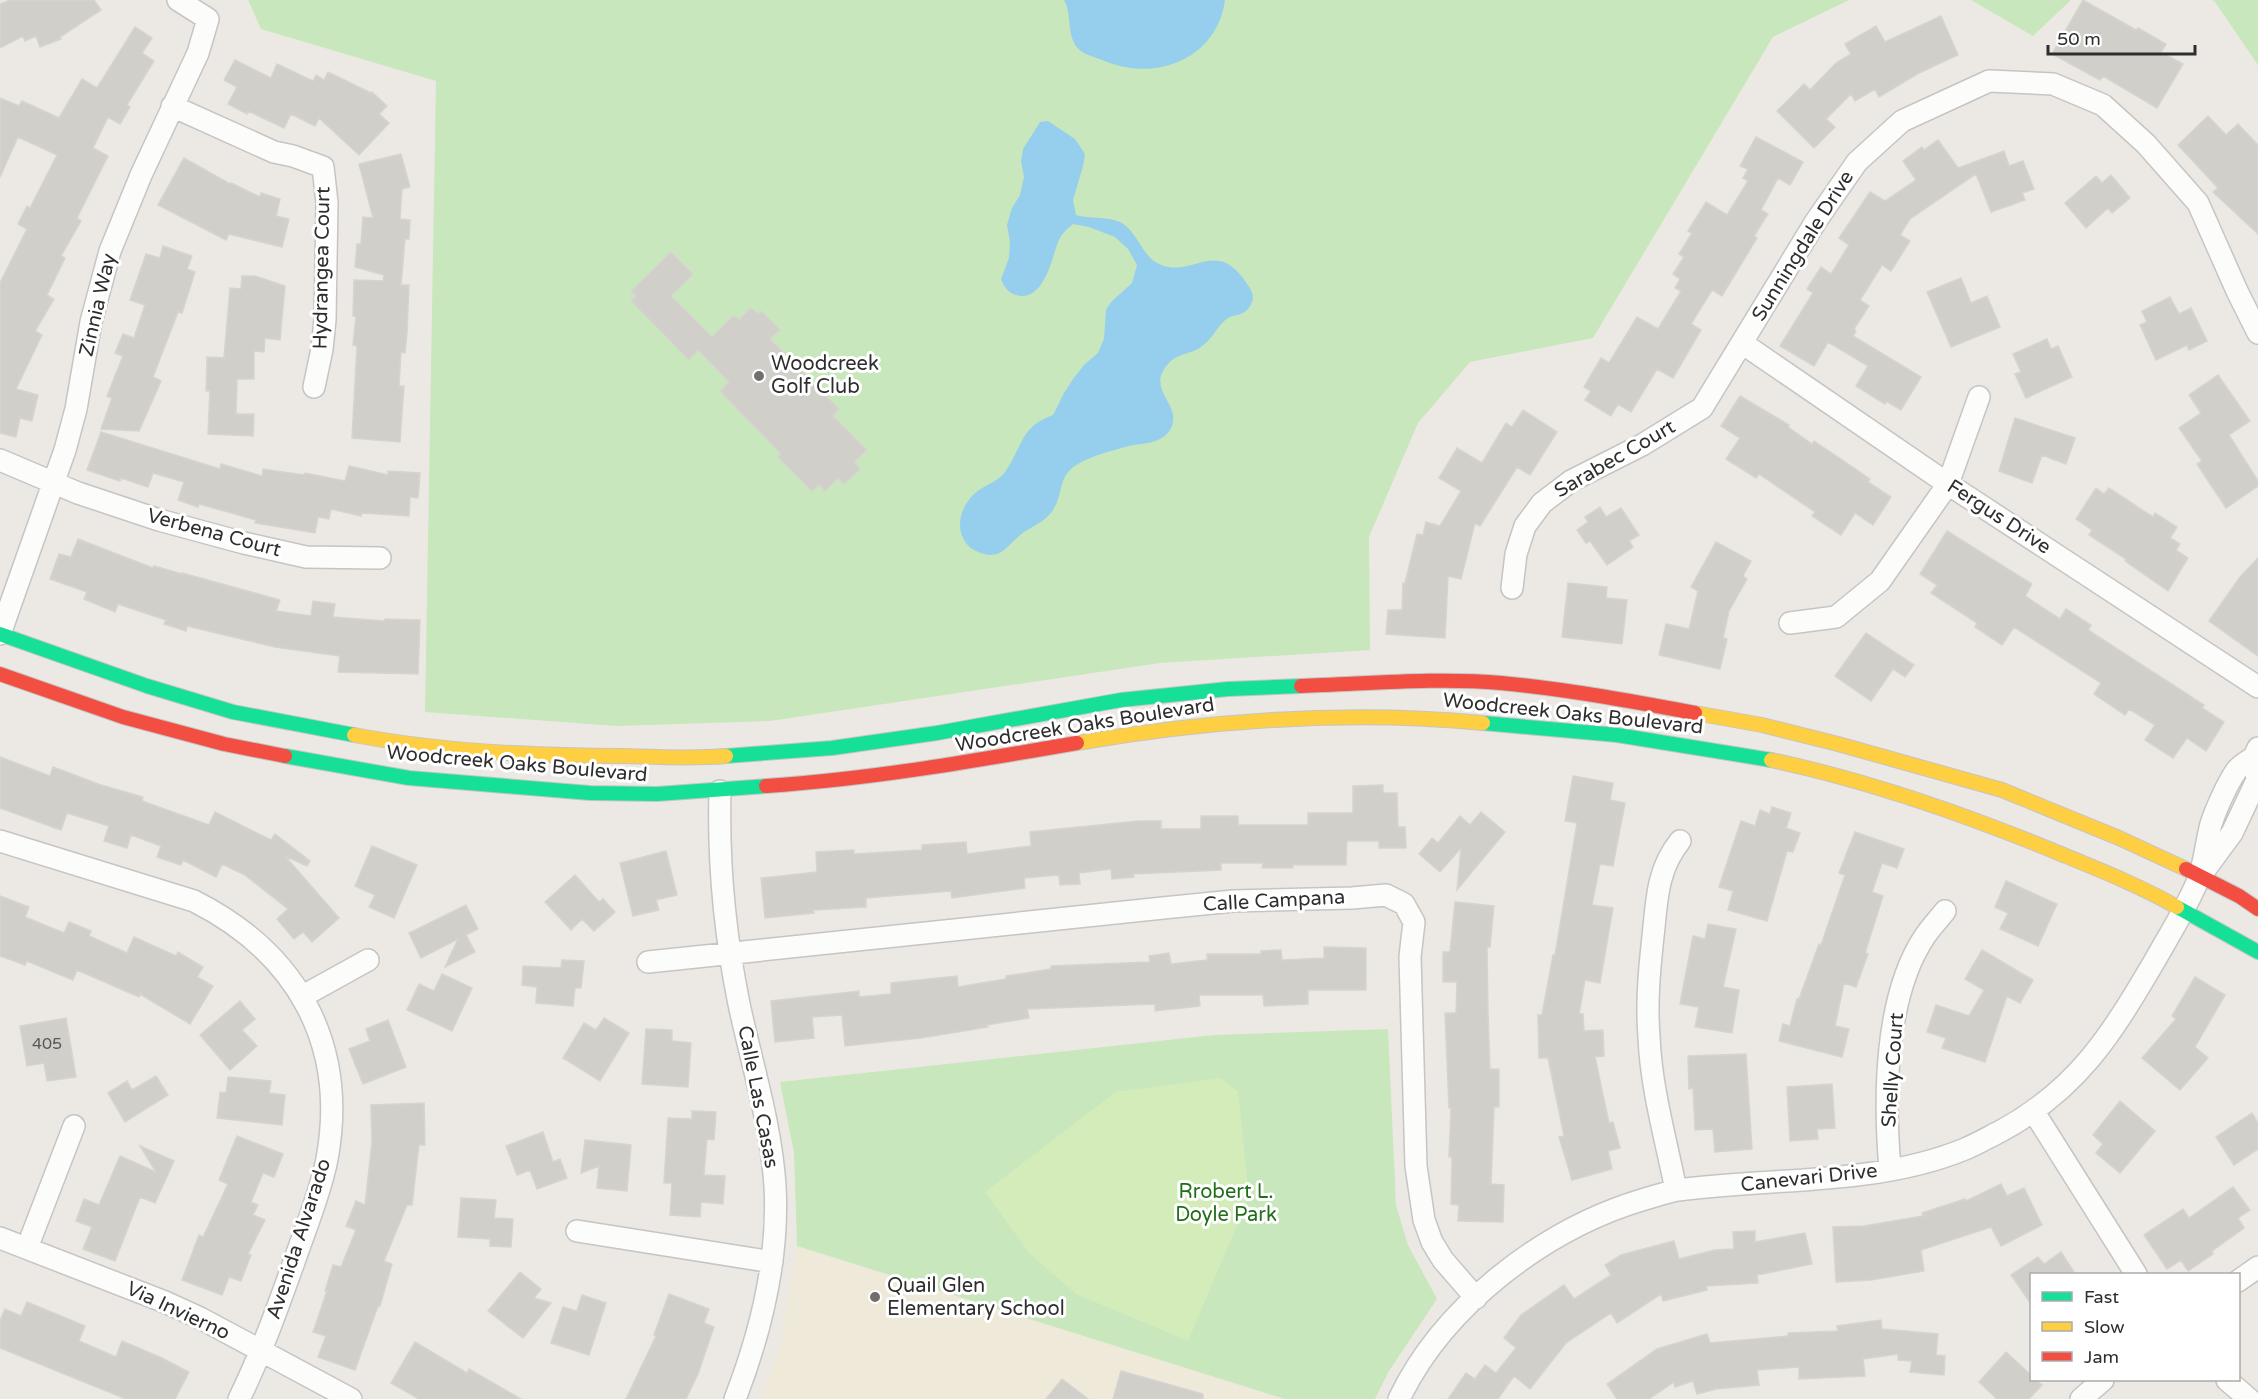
<svg xmlns="http://www.w3.org/2000/svg" width="2258" height="1399" viewBox="0 0 2258 1399" font-family="'Varela Round',sans-serif">
	<style>
		.education { fill: #eee9d9 }
		.green { fill: #c9e7bc }
		.pitch { fill: #d4ecba }
		.water { fill: #96ceee }
		.building { fill: #d1cfca; stroke: #d7d4d0; stroke-width: 1.5 }
		.lines { fill: none; stroke-linecap: round; stroke-linejoin: round }
		.street-casing { stroke: #c5c5c5; stroke-width: 24 }
		.fast-casing { stroke: #c5c5c5; stroke-width: 16 }
		.slow-casing { stroke: #c5c5c5; stroke-width: 16 }
		.jam-casing { stroke: #c5c5c5; stroke-width: 16 }
		.street { stroke: #fcfcfb; stroke-width: 21 }
		.fast { stroke: #16e098; stroke-width: 14 }
		.slow { stroke: #ffcf43; stroke-width: 14 }
		.jam { stroke: #f24e42; stroke-width: 14 }
		.poi-dot { fill: #706f6e; stroke: #fff; stroke-width: 2 }
		.labels { text-anchor: middle; dominant-baseline: central; stroke-width: 6; stroke-linejoin: round; paint-order: stroke }
		.number-label { font-size: 16px; fill: #585857 }
		.street-label { font-size: 20px; fill: #2e2e2e; stroke: #fff }
		.poi-label { font-size: 20px; fill: #2e2e2e; stroke: #fff; text-anchor: start }
		.park-label { font-size: 20px; fill: #226f19; stroke: #fff }
	</style>
	<rect width="100%" height="100%" fill="#ece9e4"/>
	<!-- education -->
	<path class="education" d="M797,1246l488,153h-525l20,-51z"/>
	<!-- green -->
	<path class="green" d="M248,0h1601l-76,37 -180,301 -123,24 -52,61 -49,114 1,113 -210,13 -390,58 -154,5 -191,-14 11,-631 -175,-52z
		M1971,0h100l-38,36z
		M2212,0h46v65l-43,-63z
		M1388,1029l8,176 12,40 29,54 -48,72 -14,28h-90l-488,-153 -3,-93 -14,-71 434,-47z"/>
	<!-- pitch -->
	<path class="pitch" d="M1220,1078l18,13 11,106 -61,144 -112,-47 -46,-40 -45,-62 131,-100z"/>
	<!-- water -->
	<path class="water" d="M1064,0h161c-8,60 -71,83 -123,60 -7,-3 -16,-5 -21,-9 -16,-12 -8,-36 -17,-51z
		M1048,121l27,18 10,15 -2,12 -10,34 3,15c13,4 31,1 44,7 18,9 21,34 39,42 32,15 55,-24 83,13 4,5 11,14 11,20 0,4 -3,10 -5,12 -6,7 -13,5 -20,9 -11,7 -16,24 -32,32 -9,4 -21,5 -28,14 -24,27 17,41 2,66 -9,14 -27,13 -41,16 -15,4 -38,10 -51,18 -21,12 -14,29 -25,46 -7,11 -18,15 -29,22 -18,13 -23,32 -50,18 -9,-5 -14,-15 -14,-26 0,-14 11,-31 24,-37 8,-5 15,-7 21,-15 18,-26 15,-45 48,-57l11,-22 9,-14 11,-14 14,-12 6,-14 2,-29 5,-8 21,-19 5,-18 -9,-16 -13,-12 -26,-10 -16,-3c-6,5 -12,10 -15,18 -6,16 -13,55 -37,54 -11,-1 -16,-7 -20,-17l8,-21 1,-16 -3,-17 5,-17 8,-13 4,-18 -3,-16 2,-12 17,-27z"/>
	<!-- building -->
	<path class="building" d="M10,0h84l7,10 -41,27 1,2 -21,8 -4,-11 -11,5 -2,-5 -23,12v-44z
		M2083,0l53,30 2,-2 28,16 -5,8 22,12 -26,44 -54,-32 -3,4 -48,-26z
		M1941,16l17,39 -39,18 -40,24 -4,-8 -20,12 -4,-7 -25,25 9,8 -21,21 -37,-37 27,-27 6,6 26,-27 15,-9 -6,-10 31,-18 9,16z
		M135,27l17,11 -10,15 12,8 -27,44 3,2 -10,17 -12,-7 -15,31 15,8 -31,62 4,3 -20,35 4,2 -18,37 7,4 -19,32 7,4 -26,54 22,6 -6,26 -12,-3 -4,19 -16,-4v-150l27,-54 -9,-5 9,-18 3,2 27,-53 -39,-18 -18,40v-79l19,8 3,-5 37,17 23,-39 15,9z
		M235,60l36,18 6,-14 36,17 3,-6 8,5 4,-8 43,21 1,-1 15,14 -8,8 10,9 -30,32 -40,-37 -4,8 -24,-12 -7,14 -36,-17 -1,3 -19,-10 9,-17 -13,-7z
		M2208,116l18,19 12,-11 20,21v89l-45,-42 5,-4 -40,-43z
		M1756,137l47,25 -13,23 -12,-7 -17,32 7,4 -14,22 3,2 -35,58 -10,-6 -21,34 10,6 -28,48 -16,-9 -26,43 -13,-8 -7,12 -26,-16 6,-9 -7,-4 17,-29 8,5 28,-46 21,12 23,-38 -6,-3 5,-9 -7,-5 11,-17 -5,-3 13,-21 -4,-2 18,-29 21,13 21,-34 -5,-3 5,-9 -8,-3z
		M1938,140l20,28 46,-17 5,15 14,-5 11,28 -12,4 3,7 -34,12 -15,-38 -66,45 -10,16 10,6 -19,30 -9,-6 -22,35 9,6 -15,23 2,2 -3,5 68,41 -20,33 -15,-9 -1,3 -29,-18 12,-20 -40,-24 -14,24 -34,-20 33,-53 -6,-4 14,-22 10,7 18,-29 -10,-7 31,-46 15,9 31,-21 -13,-19 19,-14 2,3z
		M401,154l9,33 -8,2 -2,30 10,1 -1,19h-4l-4,46h8l-2,48 -2,20 -4,-1 -2,34h5l-4,56 -48,-4 5,-92 -4,-1 3,-28 -3,-1 1,-36 29,1 1,-6 -29,-8 2,-23h4l2,-27 10,1 -14,-54z
		M184,158l46,26 1,-1 29,14 1,-4 19,6 -4,17 13,3 -7,28 -53,-13 -3,6 -68,-35z
		M2111,175l19,23 -18,15 -4,-5 -22,20 -21,-25 31,-27 6,7z
		M163,246l29,10 -5,13 8,3 -13,41 -4,-1 -25,65 8,4 -22,50 -38,-2 11,-31 -5,-2 16,-40 -8,-3 8,-19 11,4 11,-33 -15,-5 16,-46 14,4z
		M671,252l22,22 -22,22 41,41 22,-22 5,5 12,-12 7,6 3,-3 19,19 -10,9 69,70 -6,7 34,34 -13,12 6,7 -16,15 -6,-6 -13,13 -6,-6 -7,6 -34,-34 3,-3 -61,-63 9,-9 -31,-32 -9,10 -58,-59 5,-5 -5,-5z
		M242,276h13l30,10 -5,54 -15,-2 -1,14 -10,-1v28h-17l-1,35h18l-1,22 -45,-2 2,-43h-4l1,-34 17,1 6,-70 11,1z
		M1961,278l10,25 16,-7 13,31 -49,20 -24,-55z
		M2170,297l9,17 12,-6 16,33 -18,9 -2,-5 -31,15 -16,-35 7,-3 -5,-11z
		M2047,339l4,10 7,-3 14,31 -46,21 -11,-24 6,-2 -8,-18z
		M2218,375l32,46 -21,14 29,46v5l-32,22 -29,-44 5,-3 -23,-33 22,-15 -12,-18z
		M1740,396l49,29 -1,2 24,17 2,-3 56,38 -2,3 23,15 -18,28 -18,-12 -14,22 -29,-19 3,-4 -56,-38 -3,4 -30,-19 14,-21 -19,-12z
		M1523,410l34,22 -27,43 -13,-8 -37,59 -5,-3 -14,56 -13,-3 -3,62 -59,-4 2,-24h14l1,-27h2l12,-49 6,1 3,-13 14,4 21,-35 -22,-13 18,-30 25,15 24,-40 6,4z
		M2015,418l60,20 -9,26 -24,-9 -10,28 -33,-12z
		M101,432l119,37 1,-5 41,12 1,-7 41,6 1,-2 40,8 4,-15 39,9v-4l32,2 -2,25 -8,-1 -1,19 -47,-3 -1,3 -30,-7 -2,10 -11,-2 -3,16 -60,-10 1,-3 -57,-16 -1,3 -20,-7 6,-18 -31,-9 -5,14 -27,-9 -1,3 -33,-11z
		M2096,488l8,6 5,-6 44,29 2,-4 22,14 -7,11 10,6 -4,6 12,8 -20,33 -43,-30 1,-2 -37,-24 3,-5 -16,-11z
		M1600,507l6,10 15,-9 18,27 -10,6 4,6 -26,18 -17,-24 -4,2 -9,-13 11,-8 -3,-5z
		M1947,531l85,53 -7,12 35,23 6,-10 25,16 -3,5 116,75 -2,3 22,14 -18,29 -19,-13 -14,20 -28,-18 10,-15 -26,-16 -4,6 -31,-21 7,-11 -87,-56 -12,18 -27,-18 2,-4 -46,-30 6,-8 -17,-11z
		M78,539l75,29 1,-2 28,8v-1l98,27 -4,11 35,5 2,-15 22,3 -2,13 52,4v-2l35,1 -2,54 -80,-2 2,-16 -65,-9 -88,-21 -1,5 -22,-7 2,-4 -48,-16 -3,8 -31,-13 3,-7 -37,-13 9,-25 12,3z
		M1716,542l35,19 -8,15 4,3 -18,32 -6,27 4,1 -7,30 -61,-14 7,-31 23,5 9,-38 -7,-4z
		M2258,558v98l-49,-35 31,-44z
		M1568,583l39,4 -1,11 21,2 -5,44 -60,-7z
		M1866,633l48,32 -9,12 -12,-8 -22,32 -36,-25z
		M0,757l50,19 3,-9 48,18 42,12 -1,4 67,24 6,-13 56,28 4,-6 35,27 -3,5 -22,-10 54,62 -27,24 -9,-10 -9,7 -17,-20 11,-10 -43,-34 -23,-11 -6,13 -33,-17 -2,5 -24,-8 4,-11 -30,-11 -4,13 -23,-7 5,-15 -42,-13 -6,17 -61,-22z
		M1573,776l40,7 -3,17 15,3 -12,63 -13,-2 -8,41 21,3 -13,75 -15,-3 -6,34h4l1,17 19,-1 1,26 -9,1 14,66 4,-1 7,26 -12,3 4,18 -40,11 -13,-43 5,-1 -16,-78h-9l-1,-43h4l11,-60h2l22,-132 -12,-2z
		M1383,785v8h14l1,34h7l1,21h-27v-7h-32l-1,24h-53v3h-31l1,-5h-42v7l-88,4 1,3 -22,2 -1,-10 -32,4 1,11 -20,1 -1,-10 -35,3 1,10 -73,10 -1,-7 -85,7v9l-53,3 1,3 -49,5 -4,-40 56,-6 -1,-20 38,-2v4l68,-4v-5l44,-3 1,12 64,-8 -1,-14 109,-11h22v8h40v-13h37v9h70v-12h45v-27z
		M1772,807l19,6 -5,15 14,5 -7,19 -6,-1 -20,70 -39,-11 5,-19 -14,-4 22,-66 14,5 5,-16 10,4z
		M1481,812l24,20 -48,58 4,-42 -21,24 -21,-18 13,-16 6,5 22,-27 10,9z
		M1855,832l49,17 -7,19 -15,-5 -10,29 11,4 -18,57 3,1 -12,33 -12,-4 -9,43 14,3 -7,28 -63,-16 4,-17 7,2 7,-27h2l20,-55 2,1 24,-70 -6,-2z
		M372,846l45,19 -23,53 -25,-11 6,-12 -20,-9z
		M666,851l11,44 -21,5 3,10 -26,6 -13,-53z
		M575,875l24,27 4,-3 12,13 -21,19 -12,-12 -11,11 -26,-28z
		M2006,881l51,23 -19,42 -38,-17 8,-16 -13,-6z
		M0,896l29,11 -4,10 39,16 5,-11 22,9 -2,5 38,17 7,-16 42,19 2,-4 25,15 -6,10 16,9 -23,38 -50,-30 -1,3 -62,-27 -4,10 -46,-19 -2,4 -25,-9z
		M1455,902l39,4 -4,41h-3l1,65 2,57h9v38h-5l-3,77 13,1 -1,37 -45,-1 1,-16 -8,-1 1,-47h-3l2,-49h-2l-4,-95h11l1,-31h-14v-30h7z
		M466,905l12,24 -12,6 9,17 -30,15 13,-28 -37,19 -12,-25z
		M1708,924l28,5 -13,58 16,3 -7,43 -37,-6 4,-20 -19,-3 13,-68 12,3z
		M1324,947l42,1v42h-58v14l-44,2 -1,-11h-64l1,11 -45,5v-7l-128,5 2,9 -42,7 1,2 -67,11 -76,8 -3,-31 -30,2 2,21 -39,4 -4,-41 88,-10v6l32,-3v-11l66,-7 1,11 48,-8v-3l45,-7v-3l99,-4 -1,-6 20,-3 2,11 36,-4v-6h54v-3l20,-1 1,10 42,-2z
		M1982,950l51,30 -13,23 -13,-7 -22,66 -43,-14 4,-10 -19,-6 9,-27 33,11 15,-26 -19,-11z
		M562,960l22,1 -3,27h-6l-2,18 -37,-3 1,-16 -15,-2 1,-19 38,2z
		M442,974l30,14 -20,43 -45,-21 12,-26 15,7z
		M2195,977l30,18 -30,52 13,11 -28,32 -38,-32 34,-39 -4,-3z
		M240,1001l15,18 -13,11 15,16 -27,24 -30,-35z
		M66,1018l10,59 -29,4 -3,-18 -17,3 -7,-40z
		M604,1018l25,15 -29,48 -37,-23 21,-35 12,7z
		M388,1020l18,47 -43,17 -14,-35 21,-8 -4,-12z
		M646,1029l26,1v11l19,2 -3,44 -46,-3z
		M1746,1054l6,95 -37,3 -2,-23 -18,1 -2,-42 -4,1 -1,-33z
		M156,1076l12,19 -43,27 -17,-29 19,-12 5,9z
		M228,1077l43,4 -2,12 16,2 -3,30 -65,-7 3,-26 6,1z
		M1832,1084l3,44 -18,1 1,10 -28,2 -3,-54z
		M2120,1101l35,30 -35,42 -24,-20 7,-9 -10,-9z
		M424,1103l1,42h-6l-7,60h-5l-23,56 8,3 -12,42h-2l-23,64 -37,-13 8,-21 -13,-4 14,-41h-2l8,-26 8,2 15,-37 -10,-4 10,-25 9,4 7,-63 -1,-37z
		M692,1111l24,1 -2,28 -7,-1 -3,36 21,1 -2,28 -22,-2 -1,15 -30,-2 2,-32h-8l4,-65 24,1z
		M2252,1113l6,10v26l-24,16 -18,-28z
		M543,1132l10,30 7,-3 7,19 -30,11 -7,-19 -13,5 -11,-29z
		M237,1136l46,18 -9,23 -11,-4 -12,29 7,3 -5,10 12,5 -17,34 3,1 -10,26 -12,-4 -7,18 -40,-15 17,-45 4,2 25,-53 -9,-4z
		M585,1140l46,5 -4,46 -30,-3 2,-22 -18,7z
		M140,1146l34,15 -19,42 -15,-6 -25,64 -32,-12 9,-22 -16,-6 8,-22 15,6 21,-49 36,16z
		M2001,1184l6,12 17,-8 18,37 -41,21 -10,-19 -70,23 3,21 -53,9 -35,2 -3,-55 31,-1 59,-10 -1,-3 43,-14 1,2z
		M2233,1187l17,23 -12,8 6,10 -32,23 1,3 -25,17 -7,-11 -14,9 -23,-34 39,-26 6,9z
		M461,1198l35,2 -2,18 19,1 -2,28 -21,-1v-7l-32,-2z
		M1755,1231v11l50,-9 7,31 -55,11 1,8 -52,3 1,4 -44,11 -2,-7 -44,29 -6,-10 -45,30 -36,46 -16,-13 -16,23h-50l18,-26 9,6 10,-14 11,8 20,-25 -12,-10 17,-23 43,-30 10,14 37,-24 -6,-10 16,-10 53,-14 5,18 36,-9 19,-1 -1,-17z
		M2061,1252l15,23h-45v29l-20,-29 27,-18 6,7z
		M520,1272l21,17 -7,9 17,5 -28,35 -35,-27z
		M669,1294l40,15 -5,14 10,4 -16,47 -12,25h-60l30,-63 -2,-1z
		M582,1295l24,8 -17,52 -38,-12 12,-36 14,4z
		M27,1302l58,24 -6,15 37,16 6,-16 40,17 27,14 -14,27h-49l-126,-51v-27l5,-12 16,7z
		M1881,1320l1,9 56,5 -2,21 9,1 -1,19 -34,-3 2,-11 -14,-1v-6l-35,5 2,17 -66,3v-12l-42,3 2,15 -43,4 -19,5 -4,-13 -18,6 -1,-5 -25,17h-32l-10,-15 50,-35 50,-15 3,9 78,-7v-3l50,-2 -1,-5z
		M415,1342l52,31 2,-4 52,30h-102l-28,-16z
		M2006,1352l25,23v5h5l6,5 -13,14h-32l-18,-17z
		M1121,1371l82,23v5h-90z
		M1062,1379l26,20h-42z"/>
	<g class="lines">
		<!-- street casing -->
		<g class="street-casing">
			<path id="street" d="M172,106l102,46 19,4 30,11 4,36 -2,117 -3,29 -8,38
				M1742,343l206,141 310,203
				M0,460l78,33 81,27 85,23 62,14 74,1
				M1512,588l4,-34 9,-28 17,-23 29,-22 71,-36 60,-37 114,-187 41,-59 45,-41 87,-40 64,3 50,21 43,39 52,59 39,88 21,42
				M1790,623l46,-6 44,-36 68,-97 31,-87
				M0,634l65,-184 11,-41 15,-87 19,-71 31,-76 57,-122 10,-34 -30,-19
				M720,791c-2,70 5,144 19,213 13,61 32,120 36,182 4,72 -14,146 -40,213
				M0,841l194,60c103,52 154,143 133,258 -7,35 -21,68 -32,100 -17,48 -34,95 -56,140
				M2204,871l28,-38 25,-53 -3,-23 4,-9
				M648,962l515,-54 70,-7 119,-3 34,-3 18,9 10,18 -4,35 6,209 8,54 8,22 11,18 33,38
				M303,996l65,-36
				M2034,1112l102,162
				M1890,1169c-6,-70 -6,-172 35,-233 6,-9 14,-17 20,-25
				M1676,1190c-10,-50 -25,-102 -27,-153 -3,-37 1,-73 5,-110 3,-32 5,-60 26,-86
				M577,1231l195,31
				M0,1238l165,64 35,16 151,81
				M27,1248l47,-122
				M2238,1281l20,-14
				M2227,1380l22,19
				M1399,1399c45,-94 147,-171 246,-200 11,-3 22,-7 33,-9 94,-13 197,-4 287,-41 12,-5 24,-12 36,-18 77,-42 110,-96 153,-169 15,-27 32,-53 44,-82 7,-18 8,-38 13,-56 5,-15 16,-40 25,-53 4,-6 12,-10 18,-14
				M2081,1399l22,-19"/>
		</g>
		<!-- fast casing -->
		<g class="fast-casing">
			<path id="fast" d="M0,634l147,52 86,26 121,23
				M1483,723l134,12 154,25
				M285,756l124,22 181,15 67,1 109,-8
				M726,756l106,-8 105,-15 184,-33 107,-11 73,-3
				M2177,907l81,45"/>
		</g>
		<!-- slow casing -->
		<g class="slow-casing">
			<path id="slow" d="M1695,713l67,12 76,19 164,46 117,48 67,31
				M354,735c89,17 180,21 270,21 34,1 68,3 102,0
				M1077,743c134,-23 270,-33 406,-20
				M1771,760c100,21 196,55 290,94 39,16 79,32 116,53"/>
		</g>
		<!-- jam casing -->
		<g class="jam-casing">
			<path id="jam" d="M0,674l123,43 101,27 61,12
				M1301,686c66,-2 134,-9 200,-3 65,6 130,18 194,30
				M766,786c105,-7 208,-25 311,-43
				M2186,869l53,27 19,13"/>
		</g>
		<!-- street -->
		<use href="#street" class="street"/>
		<!-- fast -->
		<use href="#fast" class="fast"/>
		<!-- slow -->
		<use href="#slow" class="slow"/>
		<!-- jam -->
		<use href="#jam" class="jam"/>
	</g>
	<!-- markers -->
	<g class="poi-dot">
		<circle cx="759" cy="376" r="6"/>
		<circle cx="875" cy="1297" r="6"/>
	</g>
	<g class="labels">
		<!-- number labels -->
		<g class="number-label">
			<text x="47" y="1044">405</text>
		</g>
		<!-- street labels -->
		<g class="street-label">
			<text transform="translate(1803 246) rotate(-58)">Sunningdale Drive</text>
			<text transform="translate(322 268) rotate(-89)">Hydrangea Court</text>
			<text transform="translate(98 305) rotate(-77)">Zinnia Way</text>
			<text transform="translate(1615 459) rotate(-30)">Sarabec Court</text>
			<text transform="translate(1999 517) rotate(33)">Fergus Drive</text>
			<text transform="translate(214 533) rotate(15)">Verbena Court</text>
			<text transform="translate(1573 714) rotate(6)">Woodcreek Oaks Boulevard</text>
			<text transform="translate(1085 725) rotate(-9)">Woodcreek Oaks Boulevard</text>
			<text transform="translate(517 764) rotate(5)">Woodcreek Oaks Boulevard</text>
			<text transform="translate(1274 901) rotate(-3)">Calle Campana</text>
			<text transform="translate(1893 1070) rotate(-86)">Shelly Court</text>
			<text transform="translate(758 1097) rotate(79)">Calle Las Casas</text>
			<text transform="translate(1809 1178) rotate(-6)">Canevari Drive</text>
			<text transform="translate(299 1239) rotate(-72)">Avenida Alvarado</text>
			<text transform="translate(178 1311) rotate(25)">Via Invierno</text>
		</g>
		<!-- poi labels -->
		<g class="poi-label">
			<text x="771" y="364">Woodcreek<tspan x="771" dy="23">Golf Club</tspan></text>
			<text x="887" y="1286">Quail Glen<tspan x="887" dy="23">Elementary School</tspan></text>
		</g>
		<!-- park labels -->
		<g class="park-label">
			<text x="1226" y="1192">Rrobert L.<tspan x="1226" dy="23">Doyle Park</tspan></text>
		</g>
	</g>
	<!-- legend -->
	<rect x="2030" y="1273" width="210" height="108" fill="#ffffff" stroke="#ababab" stroke-width="1.5"/>
	<rect x="2042" y="1292" width="30" height="9" fill="#16e098" stroke="#ababab" stroke-width="1.5"/>
	<text x="2084" y="1303" font-size="18" fill="#2e2e2e">Fast</text>
	<rect x="2042" y="1322" width="30" height="9" fill="#ffcf43" stroke="#ababab" stroke-width="1.5"/>
	<text x="2084" y="1333" font-size="18" fill="#2e2e2e">Slow</text>
	<rect x="2042" y="1352" width="30" height="9" fill="#f24e42" stroke="#ababab" stroke-width="1.5"/>
	<text x="2084" y="1363" font-size="18" fill="#2e2e2e">Jam</text>
	<!-- scale -->
	<path d="M2048 45v9h147v-9" fill="none" stroke="#2e2e2e" stroke-width="3"/>
	<text x="2057" y="45" font-size="18" fill="#2e2e2e" stroke="#ffffff" stroke-width="4.5" paint-order="stroke">50 m</text>
</svg>
